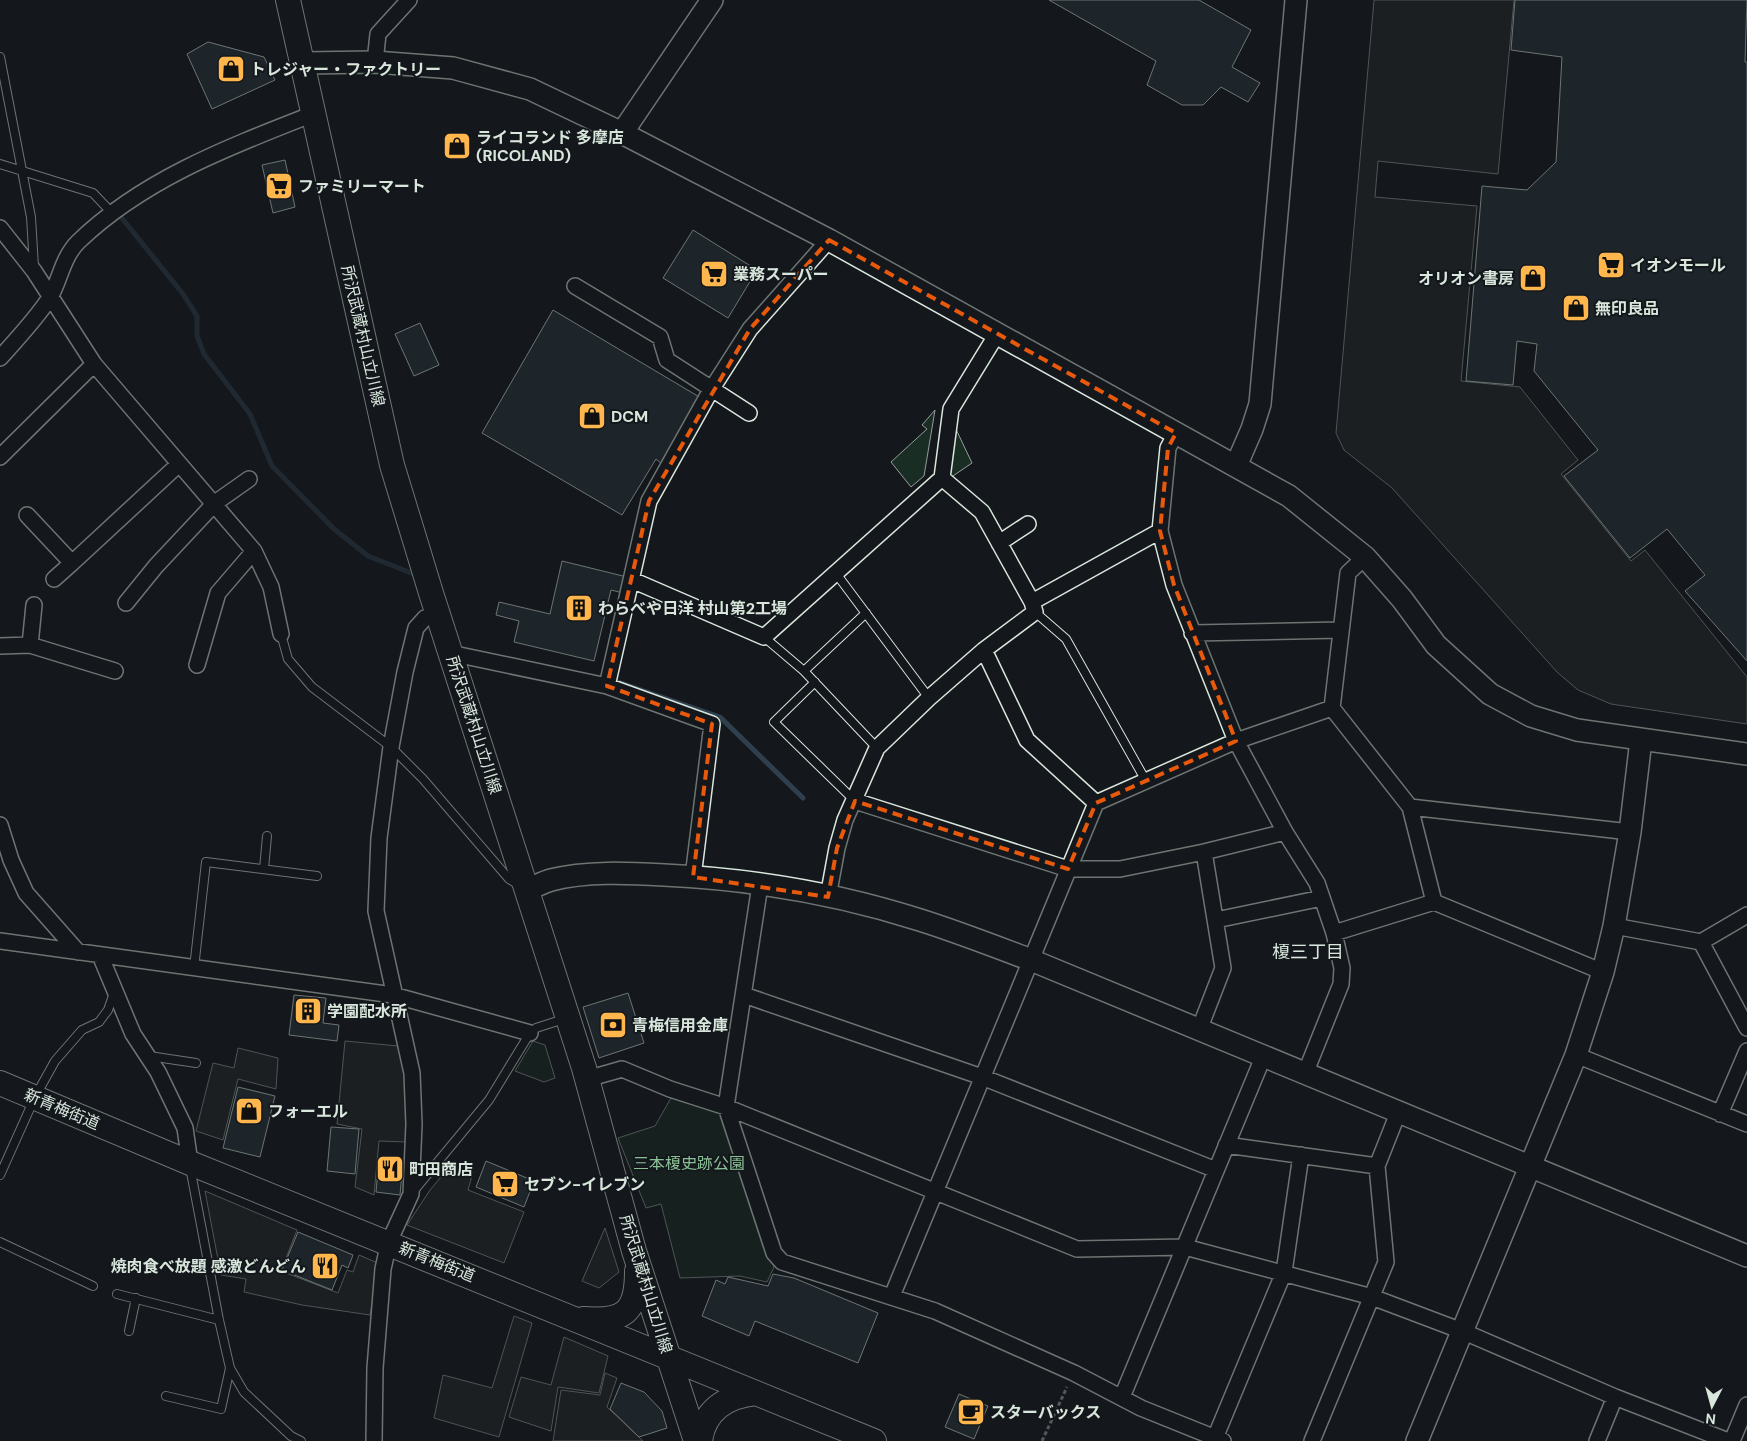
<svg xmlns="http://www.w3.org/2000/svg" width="1747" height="1441" viewBox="0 0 1747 1441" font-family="'DM Sans','Noto Sans JP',sans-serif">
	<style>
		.green { fill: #1a2d24; stroke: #939e99 }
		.parking { fill: #24282b; stroke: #939e99 }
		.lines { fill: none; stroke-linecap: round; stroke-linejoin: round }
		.stream { stroke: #2f3f4d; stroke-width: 5 }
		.building { fill: #2c363c; stroke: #d8e6dc }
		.lane-casing { stroke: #d8e6dc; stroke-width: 10 }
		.street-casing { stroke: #d8e6dc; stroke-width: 18 }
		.secondary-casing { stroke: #d8e6dc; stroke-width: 24 }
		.primary-casing { stroke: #d8e6dc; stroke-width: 26 }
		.path { stroke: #9da8a2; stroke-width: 3; stroke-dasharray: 4 2.5; stroke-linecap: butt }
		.lane { stroke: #14181c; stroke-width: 8 }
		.street { stroke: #14181c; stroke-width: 15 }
		.secondary { stroke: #14181c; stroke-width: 21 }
		.primary { stroke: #14181c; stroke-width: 24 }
		.marked { fill: none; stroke: #e8590c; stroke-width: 4; stroke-dasharray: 10 6; stroke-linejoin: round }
		.labels { text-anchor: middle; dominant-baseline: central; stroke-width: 4; stroke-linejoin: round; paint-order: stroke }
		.poi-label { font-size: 16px; font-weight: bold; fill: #d8e6dc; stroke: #14181c; text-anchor: start }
		.street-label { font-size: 16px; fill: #d8e6dc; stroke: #14181c }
		.park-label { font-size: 16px; fill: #8ac095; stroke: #14181c }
		.neighbourhood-label { font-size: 18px; fill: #d8e6dc; stroke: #14181c }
	</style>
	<rect width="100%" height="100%" fill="#14181c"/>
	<!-- green -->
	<path class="green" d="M935,410l-11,66 -13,11 -20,-25 36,-33 -5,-4z
		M954,425l18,38 -22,15 -1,-10z
		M533,1041l12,4 10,33 -11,4 -29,-11z
		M671,1098l50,13 6,7 47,149 -7,15 -27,-6 -60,2 -19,-74 -15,4 -28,-70 37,-12z"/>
	<!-- parking -->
	<path class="parking" d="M1374,0h140l-16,174 -120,-13 -3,36 102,9 -16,175 59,6 58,73 -17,14 70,87 14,-11 102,127v47l-136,-20 -33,-14 -21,-18 -165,-184 -48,-38 -8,-17z
		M345,1041l53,5 7,20 2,76 -28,-1 -5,54 -19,-8 7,-58 -25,-5z
		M238,1048l40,10 -2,31 -38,-10 -15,61 -27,-9 17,-68 21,5z
		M453,1163l20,9 -5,18 56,22 -20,51 -97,-38 23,-35z
		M205,1191l92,39 -16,41 57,22 9,-23 6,2 6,-17 21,9 -10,51 -68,-10 -58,-13 2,-13 -25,-4z
		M605,1228l14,44 -20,16 -17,-7z
		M514,1316l18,7 -33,114 -65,-19 9,-43 49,13z
		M564,1337l44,19 -9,37 -41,-6 -7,44 -42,-14 12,-40 30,8z
		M605,1373l12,5 -10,29 36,34h-90l8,-51 39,5z"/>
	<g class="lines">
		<!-- stream -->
		<path class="stream" d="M121,217l62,77 14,22v20l7,18 46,60 22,52 62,63 34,27 51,20
			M618,682l102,35 83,81"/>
	</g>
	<!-- building -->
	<path class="building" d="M1049,0h150l52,30 -19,37 28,16 -12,19 -27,-15 -18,18h-21l-35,-20 9,-24z
		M1515,0h232l-2,62h2v599l-62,-70 20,-16 -38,-46 -37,29 -66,-82 34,-26 -64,-79 3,-27 -20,-3 -4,44 -47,-4 16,-195 45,4 29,-28 6,-105 -51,-7z
		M208,42l56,15 11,23 -63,29 -25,-55z
		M285,160l10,47 -22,6 -11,-48z
		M693,230l64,40 -29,48 -65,-40z
		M553,310l148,88 -38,67 -7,-6 -34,56 -140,-82z
		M420,323l19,42 -25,11 -19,-42z
		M562,561l65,16 -4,16 -12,-3 -17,71 -80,-19 5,-21 -23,-6 3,-13 51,12z
		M628,993l16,50 -45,15 -16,-51z
		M294,995l32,3 -3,25 16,2 -2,16 -48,-6z
		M238,1087l37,9 -15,61 -37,-9z
		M331,1127l28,2 -4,45 -28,-3z
		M379,1159l24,2 -3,34 -24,-3z
		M486,1161l48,20 -10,26 -48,-20z
		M298,1232l55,23 -5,13 -6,-3 -10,25 -50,-20z
		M773,1274l21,4 84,35 -20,50 -103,-42 -6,15 -47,-20 14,-36 9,4 3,-7 40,9z
		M621,1383l23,9 18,19 5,17 -28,9 -29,-28z
		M959,1394l29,12 -14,33 -29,-12z"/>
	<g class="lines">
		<!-- lane casing -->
		<g class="lane-casing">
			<path id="lane" d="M0,57l31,160 3,50
				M0,164l93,29 19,20
				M835,572l94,126
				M1035,612l31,27 80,142
				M281,634l7,25 24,28 79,60 32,32 86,100 10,6
				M764,637l40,34 73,77
				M804,671l62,-58
				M815,682l-41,40 81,79
				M264,869l3,-33
				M194,968l12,-106 111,14
				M149,1056l47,7
				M190,1167l29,153 11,48 14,24 47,44 10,5
				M0,1175l35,-78 20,-36 27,-31 17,-8 9,-12 6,-17
				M412,1193l77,-93 41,-67 6,-5 28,-9
				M0,1242l93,44
				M117,1294l102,26
				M129,1331l7,-33
				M166,1396l55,13 9,-41"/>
		</g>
		<!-- street casing -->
		<g class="street-casing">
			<path id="street" d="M375,62l3,-28 31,-34
				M0,228l34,43 60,93 160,187 17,36 10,47
				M575,286l85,51 7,23 82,53
				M0,358c17,-19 35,-38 49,-59 11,-18 13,-41 29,-57 65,-63 153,-96 235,-128
				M1176,433l-8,15 -8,83 14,54 62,156 49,91 32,51 17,50 8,35 -1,16 -36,90
				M0,457l94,-93
				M942,478l40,34 50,90
				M27,515l45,48 107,-99
				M999,543l29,-19
				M54,579l18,-16
				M632,580l132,57 178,-159 9,-69 46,-75
				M126,603l30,-37 59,-63 34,-24
				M1192,633l148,-3
				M30,645l4,-40
				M0,646l30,-1 85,26
				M984,650l43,90 69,63
				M450,653l157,33 105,38 -19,153
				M197,665l21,-72 36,-42
				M607,686l42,-185 62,-111 39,-61 79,-89
				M1332,708l78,99 24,95 -100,31
				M855,801l213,68h52l84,-17 81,-20
				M1410,807l220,25
				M0,825l11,35 15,33 52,59
				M760,885l-34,222 48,146 8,9 153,49 139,62 67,35 82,33
				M828,897l9,-49 8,-28 32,-72 52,-50 55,-48 51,-38 -3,-10 128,-71
				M1434,902l169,70
				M1216,920l106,-22
				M1614,926l87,16 46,-27
				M0,941l393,54 137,38
				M1701,942l46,86
				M100,955l33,79 25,38 27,56 5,35
				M744,995l238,82 234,93
				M1199,1030l24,-62 -19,-116
				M1576,1055l171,69
				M587,1079l35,-10 48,20 56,18 351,142 108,-2 187,50 90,34 153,66 113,44
				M1720,1114l27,-63
				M1226,1145l151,21
				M892,1296l204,-493 140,-62 96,-33 16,-135 17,-16
				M1122,1397l142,-342
				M1215,1438l69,-166 17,-117
				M374,1441l1,-73 8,-99 6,-27 22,-48 3,-70 -2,-51 -36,-162 3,-73 12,-91 14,-75 11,-44 9,-10 13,-4
				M1312,1441l74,-179 -9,-96 21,-53
				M1597,1441l18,-44
				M1732,1441l15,-36"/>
		</g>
		<!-- secondary casing -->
		<g class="secondary-casing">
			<path id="secondary" d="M303,63l72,-1 78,6 77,21 92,44 207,107 460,256 76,61 37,42 34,46 54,49 41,22 46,14 170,24
				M622,133l90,-133
				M1236,466l16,-37 8,-25 36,-404
				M527,890c8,-3 16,-8 24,-10 35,-9 77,-7 113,-5 86,4 175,19 256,45 38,12 74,26 111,40l716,296
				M1417,1441l159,-386 27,-83 11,-46 16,-94 11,-92"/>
		</g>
		<!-- primary casing -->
		<g class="primary-casing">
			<path id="primary" d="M288,0l104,465 39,128 153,475 50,183 62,190
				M0,1083l190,80 684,278
				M583,1319c41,3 54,-6 54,-48
				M700,1441c4,-31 26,-45 56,-48"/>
		</g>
		<!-- path -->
		<path class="path" d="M1042,1441l25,-54"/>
		<!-- lane -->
		<use href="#lane" class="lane"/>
		<!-- street -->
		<use href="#street" class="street"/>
		<!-- secondary -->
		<use href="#secondary" class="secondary"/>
		<!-- primary -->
		<use href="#primary" class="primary"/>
	</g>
	<!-- marked area -->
	<path d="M0 0H1747V1441H0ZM829,240l347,193 -8,15 -8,83 14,54 62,156 -140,62 -28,66 -213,-68 -18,47 -9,49 -135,-20 19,-153 -105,-38 42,-185 101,-172z" fill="#14181c" fill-opacity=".55" fill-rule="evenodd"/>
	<path class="marked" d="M829,240l347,193 -8,15 -8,83 14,54 62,156 -140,62 -28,66 -213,-68 -18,47 -9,49 -135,-20 19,-153 -105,-38 42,-185 101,-172z"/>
	<!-- icons -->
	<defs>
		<g id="shop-square" transform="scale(1.4375)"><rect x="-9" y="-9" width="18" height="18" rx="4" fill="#ffb74d" stroke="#14181c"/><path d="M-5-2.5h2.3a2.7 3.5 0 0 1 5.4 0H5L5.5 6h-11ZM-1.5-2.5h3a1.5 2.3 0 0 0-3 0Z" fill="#111"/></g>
		<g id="supermarket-square" transform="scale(1.4375)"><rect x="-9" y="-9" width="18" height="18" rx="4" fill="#ffb74d" stroke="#14181c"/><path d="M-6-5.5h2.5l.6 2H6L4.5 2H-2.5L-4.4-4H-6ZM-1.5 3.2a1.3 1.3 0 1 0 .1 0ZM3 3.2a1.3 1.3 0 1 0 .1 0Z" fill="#111"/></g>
		<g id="building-square" transform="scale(1.4375)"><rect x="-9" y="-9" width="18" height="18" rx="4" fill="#ffb74d" stroke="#14181c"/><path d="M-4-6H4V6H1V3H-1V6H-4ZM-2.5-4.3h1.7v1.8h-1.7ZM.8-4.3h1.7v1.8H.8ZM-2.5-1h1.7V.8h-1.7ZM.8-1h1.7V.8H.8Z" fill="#111"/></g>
		<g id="bank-square" transform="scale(1.4375)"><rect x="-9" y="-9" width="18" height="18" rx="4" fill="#ffb74d" stroke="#14181c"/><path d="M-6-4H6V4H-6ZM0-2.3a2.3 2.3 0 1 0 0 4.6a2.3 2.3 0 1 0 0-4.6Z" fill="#111"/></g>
		<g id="restaurant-square" transform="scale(1.4375)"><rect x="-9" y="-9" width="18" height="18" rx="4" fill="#ffb74d" stroke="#14181c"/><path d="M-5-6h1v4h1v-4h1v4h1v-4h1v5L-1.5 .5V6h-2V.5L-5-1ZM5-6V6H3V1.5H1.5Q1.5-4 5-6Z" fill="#111"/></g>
		<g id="cafe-square" transform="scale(1.4375)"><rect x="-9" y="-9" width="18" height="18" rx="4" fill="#ffb74d" stroke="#14181c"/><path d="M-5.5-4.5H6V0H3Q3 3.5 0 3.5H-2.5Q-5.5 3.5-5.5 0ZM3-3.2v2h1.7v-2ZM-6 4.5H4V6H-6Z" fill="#111"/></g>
	</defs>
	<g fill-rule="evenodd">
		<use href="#shop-square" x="231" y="69"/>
		<use href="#shop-square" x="457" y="146"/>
		<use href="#supermarket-square" x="279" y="186"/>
		<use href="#supermarket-square" x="1611" y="265"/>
		<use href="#supermarket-square" x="714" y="274"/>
		<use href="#shop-square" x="1533" y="278"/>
		<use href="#shop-square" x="1576" y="308"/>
		<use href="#shop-square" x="592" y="416"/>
		<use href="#building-square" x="579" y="608"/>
		<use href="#building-square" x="308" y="1011"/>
		<use href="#bank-square" x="613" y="1025"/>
		<use href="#shop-square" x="249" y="1111"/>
		<use href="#restaurant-square" x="390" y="1169"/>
		<use href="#supermarket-square" x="505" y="1184"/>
		<use href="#restaurant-square" x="325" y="1266"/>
		<use href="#cafe-square" x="971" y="1412"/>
	</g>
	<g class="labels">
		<!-- poi labels -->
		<g class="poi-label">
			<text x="250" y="69">トレジャー・ファクトリー</text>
			<text x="476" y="137">ライコランド 多摩店<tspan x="476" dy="18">(RICOLAND)</tspan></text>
			<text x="298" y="186">ファミリーマート</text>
			<text x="1630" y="265">イオンモール</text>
			<text x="733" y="274">業務スーパー</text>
			<text x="1514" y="278" text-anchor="end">オリオン書房</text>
			<text x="1595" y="308">無印良品</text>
			<text x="611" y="416">DCM</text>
			<text x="598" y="608">わらべや日洋 村山第2工場</text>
			<text x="327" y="1011">学園配水所</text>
			<text x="632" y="1025">青梅信用金庫</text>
			<text x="268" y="1111">フォーエル</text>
			<text x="409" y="1169">町田商店</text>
			<text x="524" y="1184">セブン-イレブン</text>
			<text x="306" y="1266" text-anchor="end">焼肉食べ放題 感激どんどん</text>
			<text x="990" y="1412">スターバックス</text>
		</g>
		<!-- street labels -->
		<g class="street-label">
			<text transform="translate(363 336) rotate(77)">所沢武蔵村山立川線</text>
			<text transform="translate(474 725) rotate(72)">所沢武蔵村山立川線</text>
			<text transform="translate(62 1109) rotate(23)">新青梅街道</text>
			<text transform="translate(437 1262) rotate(22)">新青梅街道</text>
			<text transform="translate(646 1284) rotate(73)">所沢武蔵村山立川線</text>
		</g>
		<!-- park labels -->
		<g class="park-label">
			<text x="689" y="1163">三本榎史跡公園</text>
		</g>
		<!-- neighbourhood labels -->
		<g class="neighbourhood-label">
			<text x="1308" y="952">榎三丁目</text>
		</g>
	</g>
	<!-- north arrow -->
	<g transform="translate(1712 1406) rotate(186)" stroke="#14181c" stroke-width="4" paint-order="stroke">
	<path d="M0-4L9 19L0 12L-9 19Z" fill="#d8e6dc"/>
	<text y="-8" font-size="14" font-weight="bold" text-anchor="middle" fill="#d8e6dc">N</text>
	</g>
</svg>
